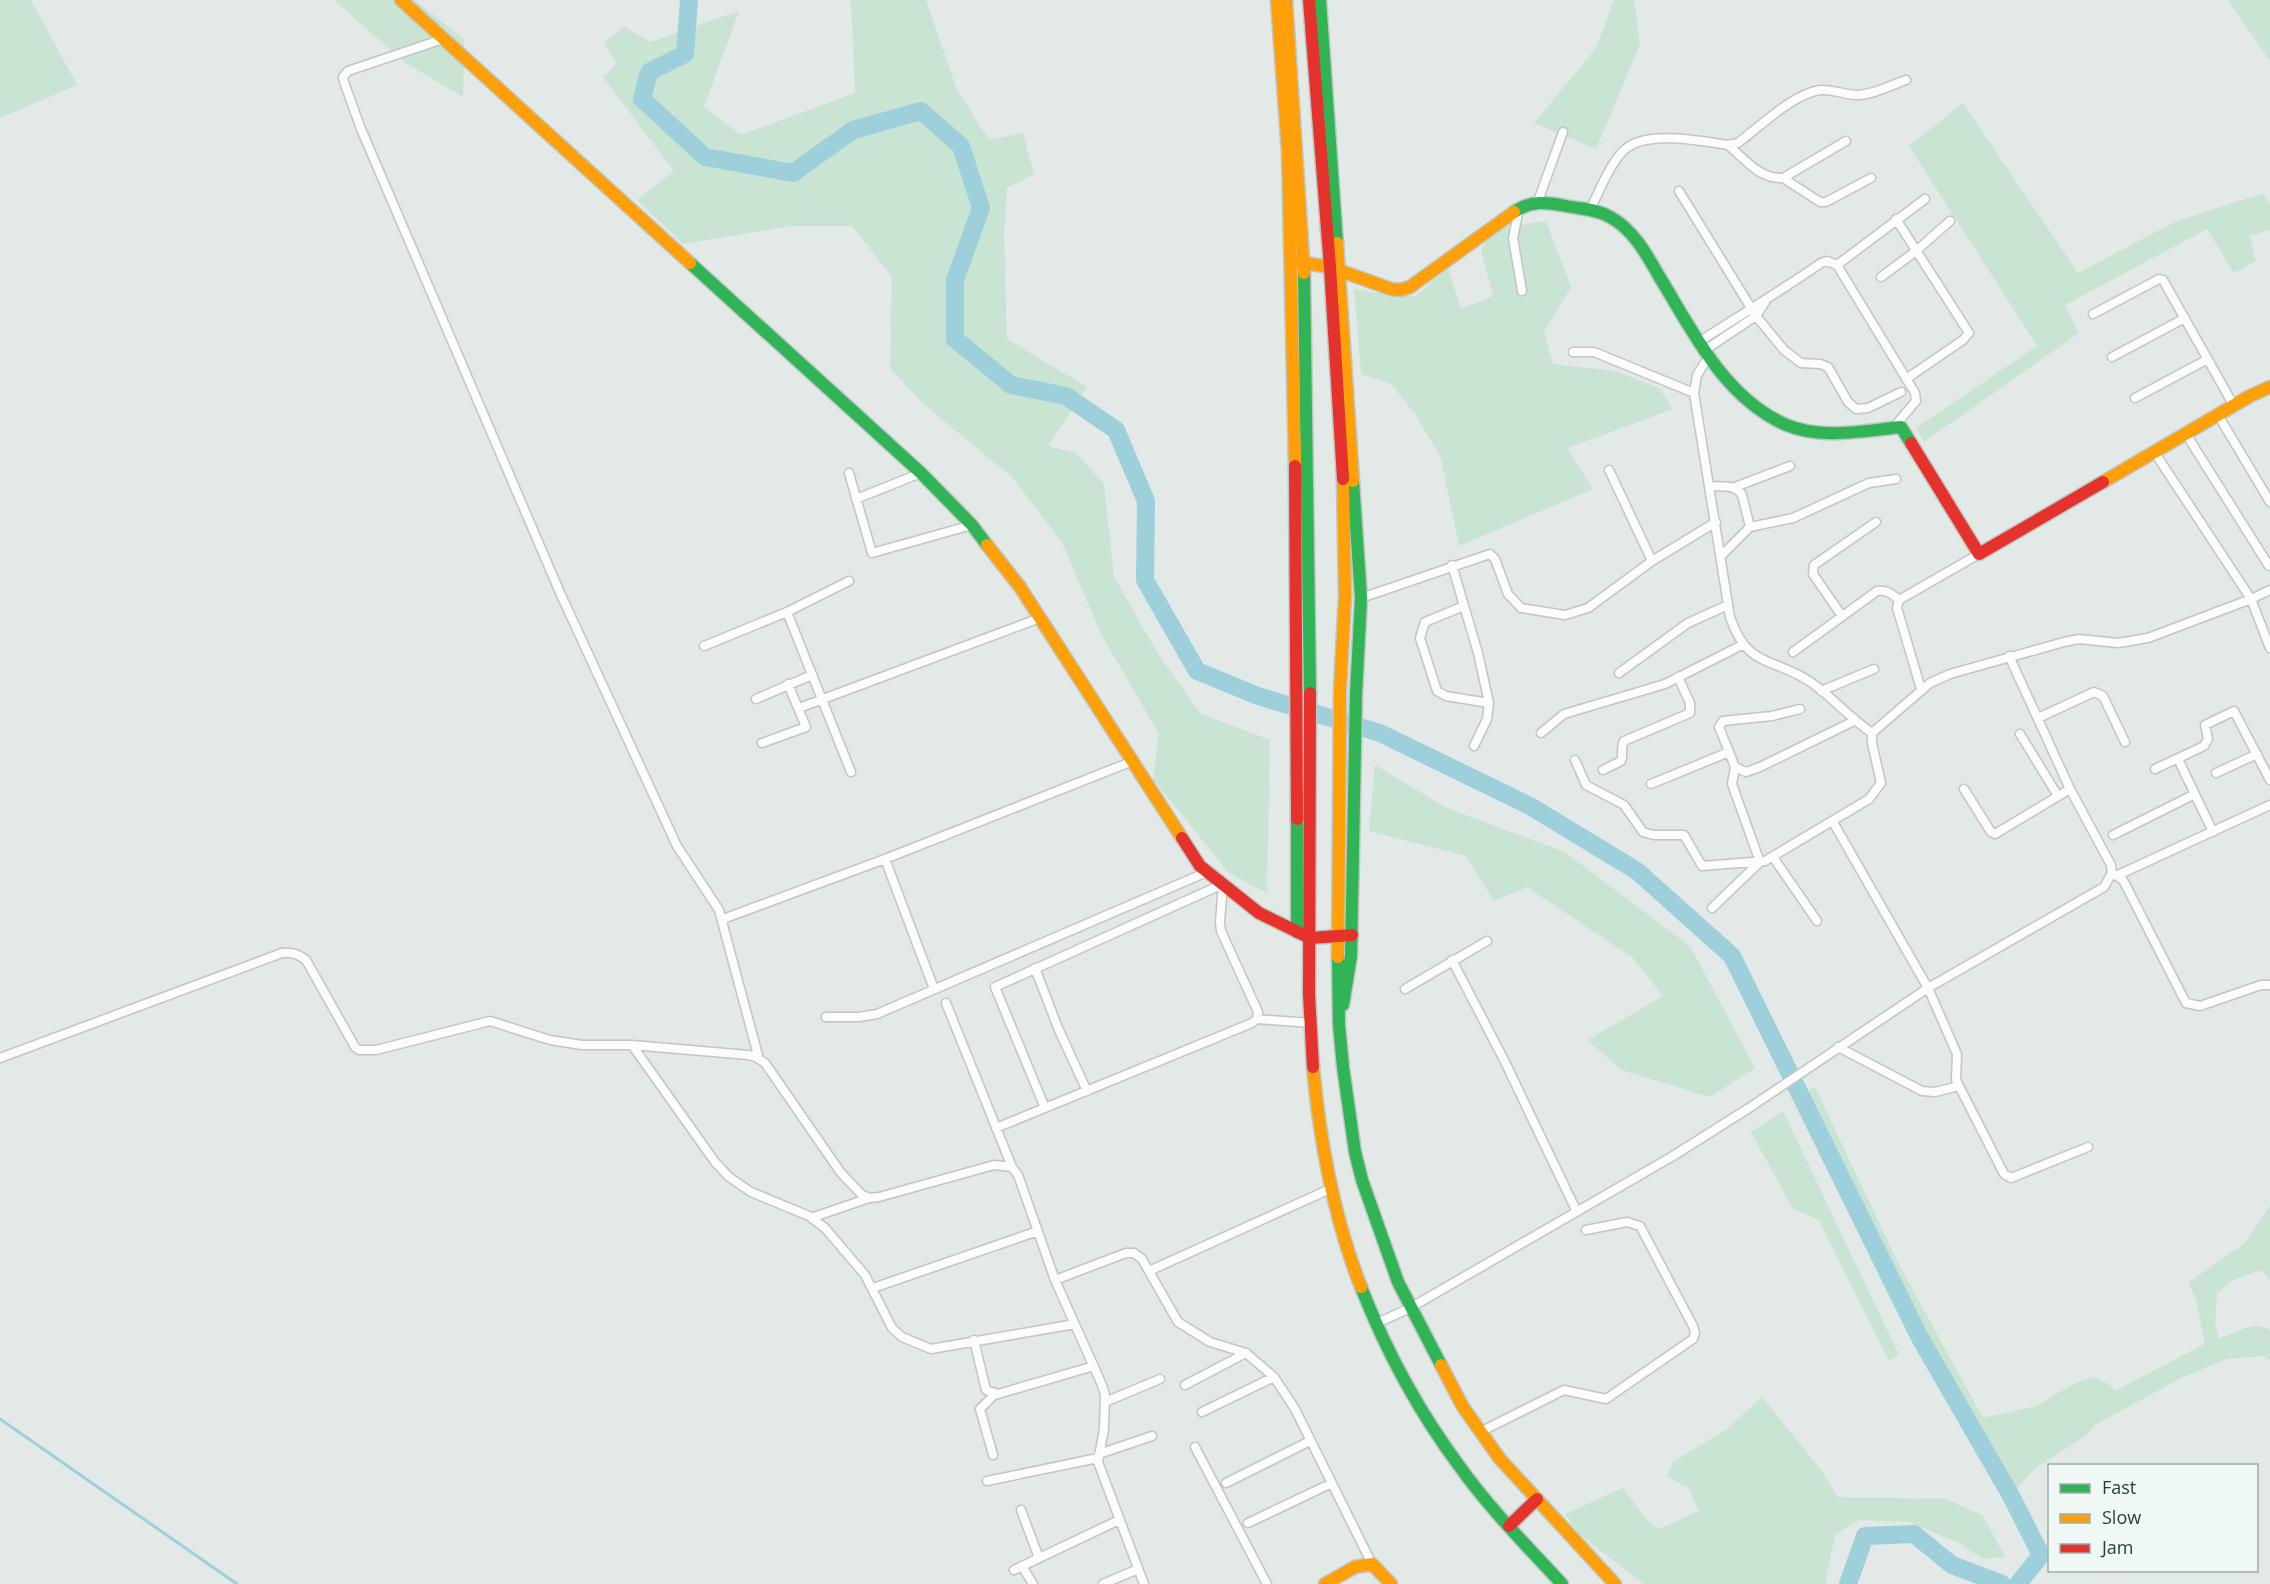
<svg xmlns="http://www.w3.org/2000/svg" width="2270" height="1584" viewBox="0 0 2270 1584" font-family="'Open Sans',sans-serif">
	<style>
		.green { fill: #cae4d3 }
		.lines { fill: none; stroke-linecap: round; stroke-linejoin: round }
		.stream { stroke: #9ed0dc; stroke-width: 3 }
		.river { stroke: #9ed0dc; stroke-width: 18 }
		.street-casing { stroke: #bfc6c3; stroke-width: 11 }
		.fast-casing { stroke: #bec7c4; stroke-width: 15 }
		.slow-casing { stroke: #bec7c4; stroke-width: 15 }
		.jam-casing { stroke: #bec7c4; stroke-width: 15 }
		.street { stroke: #fbfcfb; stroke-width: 8 }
		.fast { stroke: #30b455; stroke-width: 12 }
		.slow { stroke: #ff9f0a; stroke-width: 12 }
		.jam { stroke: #e5322d; stroke-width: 12 }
	</style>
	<rect width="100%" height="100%" fill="#e2e9e6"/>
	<!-- green -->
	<path class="green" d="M0,0h31l46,85 -77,33z
		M334,0h81l49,39 -1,58 -59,-35z
		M851,0h75l31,90 32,50 34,-7 11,41 -27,14 -3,46 3,105 80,48 -39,59 28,7 28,31 10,93 46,80 41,57 69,26 -3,153 -38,-20 -76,-94 6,-45 -59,-102 -38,-90 -50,-65 -91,-75 -31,-34 2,-91 -40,-51h-62l-107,18 -46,-44 37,-29 -71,-94 14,-13 -13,-22 21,-15 25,15 89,-31 -35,96 37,28 114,-42z
		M1614,0h20l6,44 -44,105 -62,-26 62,-75z
		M2228,0h42v61z
		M1963,103l115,170 97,-51 89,-29 4,11 2,-1v27l-20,6 6,25 -22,12 -27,-44 -142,76 14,28 -155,109 -8,-14 121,-82 -128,-200z
		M1546,221l25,66 -27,45 9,32 62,7 44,17 14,21 -106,39 26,41 -134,57 -18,-88 -26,-44 -24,-30 -30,-10 -7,-85 42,7h20l32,-28 13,41 32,-13 -12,-45 10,-22z
		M1375,765l72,43 118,44 125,94 65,122 -45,29 -89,-27 -33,-30 75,-44 -30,-38 -106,-71 -33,14 -28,-45 -97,-25z
		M1815,1087l83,176 85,155 53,-12 39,-23 20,-6 15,8 5,6 90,-47 -9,-43 -7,-19 56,-39 25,-37v75l-8,-11 -29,10 -16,13 -2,32 4,14c15,-6 35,-19 51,-9v31l-6,-5 -38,3 -45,19 -86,47 -8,10 -51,33 -20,21 -33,-52 -76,-132 -100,-214z
		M1783,1111l116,244 -10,6 -70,-141 -26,-11 -42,-77z
		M1762,1397l59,73 17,27 109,2 36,17 22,41 -22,2 -26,-17 -48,-20 -51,-2 -23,15 -10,49h-181l-66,-51 -13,-19 58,-26 22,30 14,11 40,-18 -11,-24 -21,-10 6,-15 54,-33z"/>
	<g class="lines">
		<!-- stream -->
		<path class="stream" d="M0,1419l237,165"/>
		<!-- river -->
		<path class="river" d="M689,0l-4,54 -36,18 -7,27 63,58 88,16 60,-43 68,-19 40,35 20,62 -26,72v59l56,46 55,11 50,34 30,71 -1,79 52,91 61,25 122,37 150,73 107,65 95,85 188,382 90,156 31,61 -23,29
			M1848,1584l17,-48 49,-2 38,31 50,19"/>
		<!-- street casing -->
		<g class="street-casing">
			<path id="street" d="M443,39l-95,32 -5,6 1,5 17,47 200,466 116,251 42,64 40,149
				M1728,145c18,15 31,34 55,33l63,-37
				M1783,178l37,24h6l45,-24
				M1679,191l77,125 28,34 17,13 19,1 8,3 20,35 8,7 12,-1 33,-16
				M1538,201l25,-69
				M1519,209l-6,29 9,53
				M1590,210c9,-18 22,-52 38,-63 23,-16 74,-6 100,-2l10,-2c21,-16 55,-49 82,-53 13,-1 25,5 37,5 16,0 34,-10 49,-15
				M1896,219l73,114 -6,7 -57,39
				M1837,265l88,-66
				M1881,277l35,-26 34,-30
				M2093,314l66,-35 4,1 71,126
				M1699,342c41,-27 82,-51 122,-79l6,-2 10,4 78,128 1,8 -22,26
				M1705,350l51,-34 9,-14
				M1573,352h21l100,41
				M1709,356l-12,19 -3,18 36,224c18,53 43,39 82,66 21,15 38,35 60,50
				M2112,357l73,-39
				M2135,398l73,-39
				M2218,415l52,87
				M2186,434l83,132
				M2155,453l96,146 19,49
				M1609,470l43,91
				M849,473l23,80 100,-28
				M1710,486c12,1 25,-2 32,9l8,32
				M1735,487l55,-21
				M856,499l65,-26
				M1721,556l29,-29 43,-9 76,-35 27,-4
				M1452,565l26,88 11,50 -2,16 -13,27
				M1361,598l129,-44 5,5 13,35 13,14 44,7 23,-7 64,-47 64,-39
				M1464,606l-39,16 -5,16 17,53 9,5 43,7
				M787,612l64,160
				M1842,616l-29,-42 1,-9 62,-43
				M704,646l83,-34 62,-31
				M1793,652l84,-61c10,-1 14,2 22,9
				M1619,673l69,-50 40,-18
				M1921,689l-24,-81 2,-8 80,-46
				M1821,691l53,-22
				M756,699l56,-24
				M799,708l241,-90
				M1800,709l-28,7 -49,5 -4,6 16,40 11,5 14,-5 94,-46
				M2038,718l56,-26 9,4 22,46
				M1541,733l23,-19 101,-30 77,-39
				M2020,734l38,62
				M762,743l44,-16 -18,-43
				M2178,759l35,73
				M1575,760l11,25 38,20 19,27 11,3h30l18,31 63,-5 104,-62 12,-16 -9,-40v-10l58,-50 20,-9 114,-32 15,-3 39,4 30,-5 103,-39 19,-9
				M2155,769l49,-23 4,-7 -3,-14 29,-14 36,69
				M1603,770l18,-9c3,-7 -1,-13 3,-20l66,-28v-10l-12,-26
				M2216,773l41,-19
				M1651,784l78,-32
				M1964,789l27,43 4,2 75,-45
				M1833,822l95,166 29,66 -1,26 48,94 7,4 77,-31
				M2113,835l82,-41
				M1773,857l44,64
				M885,859l49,130
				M2112,873l11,7 63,123 14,3 61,-21h9
				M2118,875l152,-70
				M1712,908l48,-46 -28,-78 3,-17
				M723,919l162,-60 248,-98
				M1452,960l52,100 72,150
				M1035,968l23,60 29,63
				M1405,989l82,-48
				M946,1003l66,164
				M826,1017h33l18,-3 330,-142
				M1257,1019l54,4
				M632,1045l83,117 14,15 22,15 58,24 16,12 40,47 27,53 10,9 29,12 144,-25
				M1838,1047l84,44 13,1 24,-6
				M0,1058l282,-105c10,-1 16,1 24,7l49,87 4,3h17l114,-29 60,19 32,5h50l116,10 8,2 9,6 76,110 21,22 8,3 9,-1 115,-32 18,2 6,8 37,105 47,105 3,10 -1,34 -6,33 46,122
				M996,1128l256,-105 5,-4 1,-7 -37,-81 -1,-9 3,-38 -228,103 50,121
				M811,1218l58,-20
				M1149,1271l181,-82
				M1055,1280l71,-27h8l8,6 36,63 32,20 36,11 28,24 21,32 77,155
				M873,1288l165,-57
				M1375,1324l35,-16 263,-152 76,-48 179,-120 176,-101 8,-14 -1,-8 -41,-76 -61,-133
				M974,1340l12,50 12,4 96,-28
				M1185,1385l61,-32
				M1105,1402l55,-23
				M1202,1412l72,-35
				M1480,1432l84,-42 42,9 87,-60 2,-6 -2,-7 -53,-100 -13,-4 -41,8
				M1195,1447l72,137
				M1099,1454l53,-18
				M993,1455l-13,-46 15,-15
				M987,1481l111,-23
				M1226,1483l84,-42
				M1021,1510l18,48
				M1248,1523l82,-39
				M1022,1566l11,18
				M1014,1570l105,-50
				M1103,1584l35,-15"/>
		</g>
		<!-- fast casing -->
		<g class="fast-casing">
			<path id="fast" d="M1320,0l17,243
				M1514,212c17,-12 33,-10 52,-6 15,3 31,3 44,11 23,12 37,38 49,59 33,54 64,120 125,148 36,16 79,7 117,3l10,16
				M690,263l231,210 51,52 15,20
				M1304,273l6,420
				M1297,819v113
				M1338,957l1,68 4,42 12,85 7,28 36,102 43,83
				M1343,1005l8,-49 5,-262 5,-96 -8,-117
				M1361,1287c25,64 58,125 99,180 30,42 67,79 102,117"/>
		</g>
		<!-- slow casing -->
		<g class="slow-casing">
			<path id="slow" d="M401,0l289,263
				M1277,0l11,152 7,314
				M1286,0l18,273
				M1337,243l16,238
				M1292,261l38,6 61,22 9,1 10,-3 104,-75
				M2103,482l147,-86 20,-9
				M987,545l33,42 162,251
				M1338,957l2,-267 5,-94 -2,-117
				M1313,1067c7,76 20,149 48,220
				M1441,1365l22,42 37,52 115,125
				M1325,1584l30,-17 17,-3 19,20"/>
		</g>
		<!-- jam casing -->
		<g class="jam-casing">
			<path id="jam" d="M1309,0l21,267 13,212
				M1911,443l68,111 124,-72
				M1295,466l2,353
				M1310,693l-1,301 4,73
				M1182,838l18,28 59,47 51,25 42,-3
				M1509,1526l28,-27"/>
		</g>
		<!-- street -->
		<use href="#street" class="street"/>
		<!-- fast -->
		<use href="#fast" class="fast"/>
		<!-- slow -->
		<use href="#slow" class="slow"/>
		<!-- jam -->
		<use href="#jam" class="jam"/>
	</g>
	<!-- legend -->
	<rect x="2048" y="1464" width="210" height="108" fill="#f0f8f5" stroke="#9caea9" stroke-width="1.5"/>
	<rect x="2060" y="1484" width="30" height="9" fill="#30b455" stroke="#9caea9" stroke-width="1.5"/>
	<text x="2102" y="1494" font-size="18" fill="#1f3e37">Fast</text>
	<rect x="2060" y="1514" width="30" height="9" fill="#ff9f0a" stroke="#9caea9" stroke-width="1.5"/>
	<text x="2102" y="1524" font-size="18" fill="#1f3e37">Slow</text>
	<rect x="2060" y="1544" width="30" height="9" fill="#e5322d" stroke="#9caea9" stroke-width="1.5"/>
	<text x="2102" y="1554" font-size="18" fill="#1f3e37">Jam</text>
</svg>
